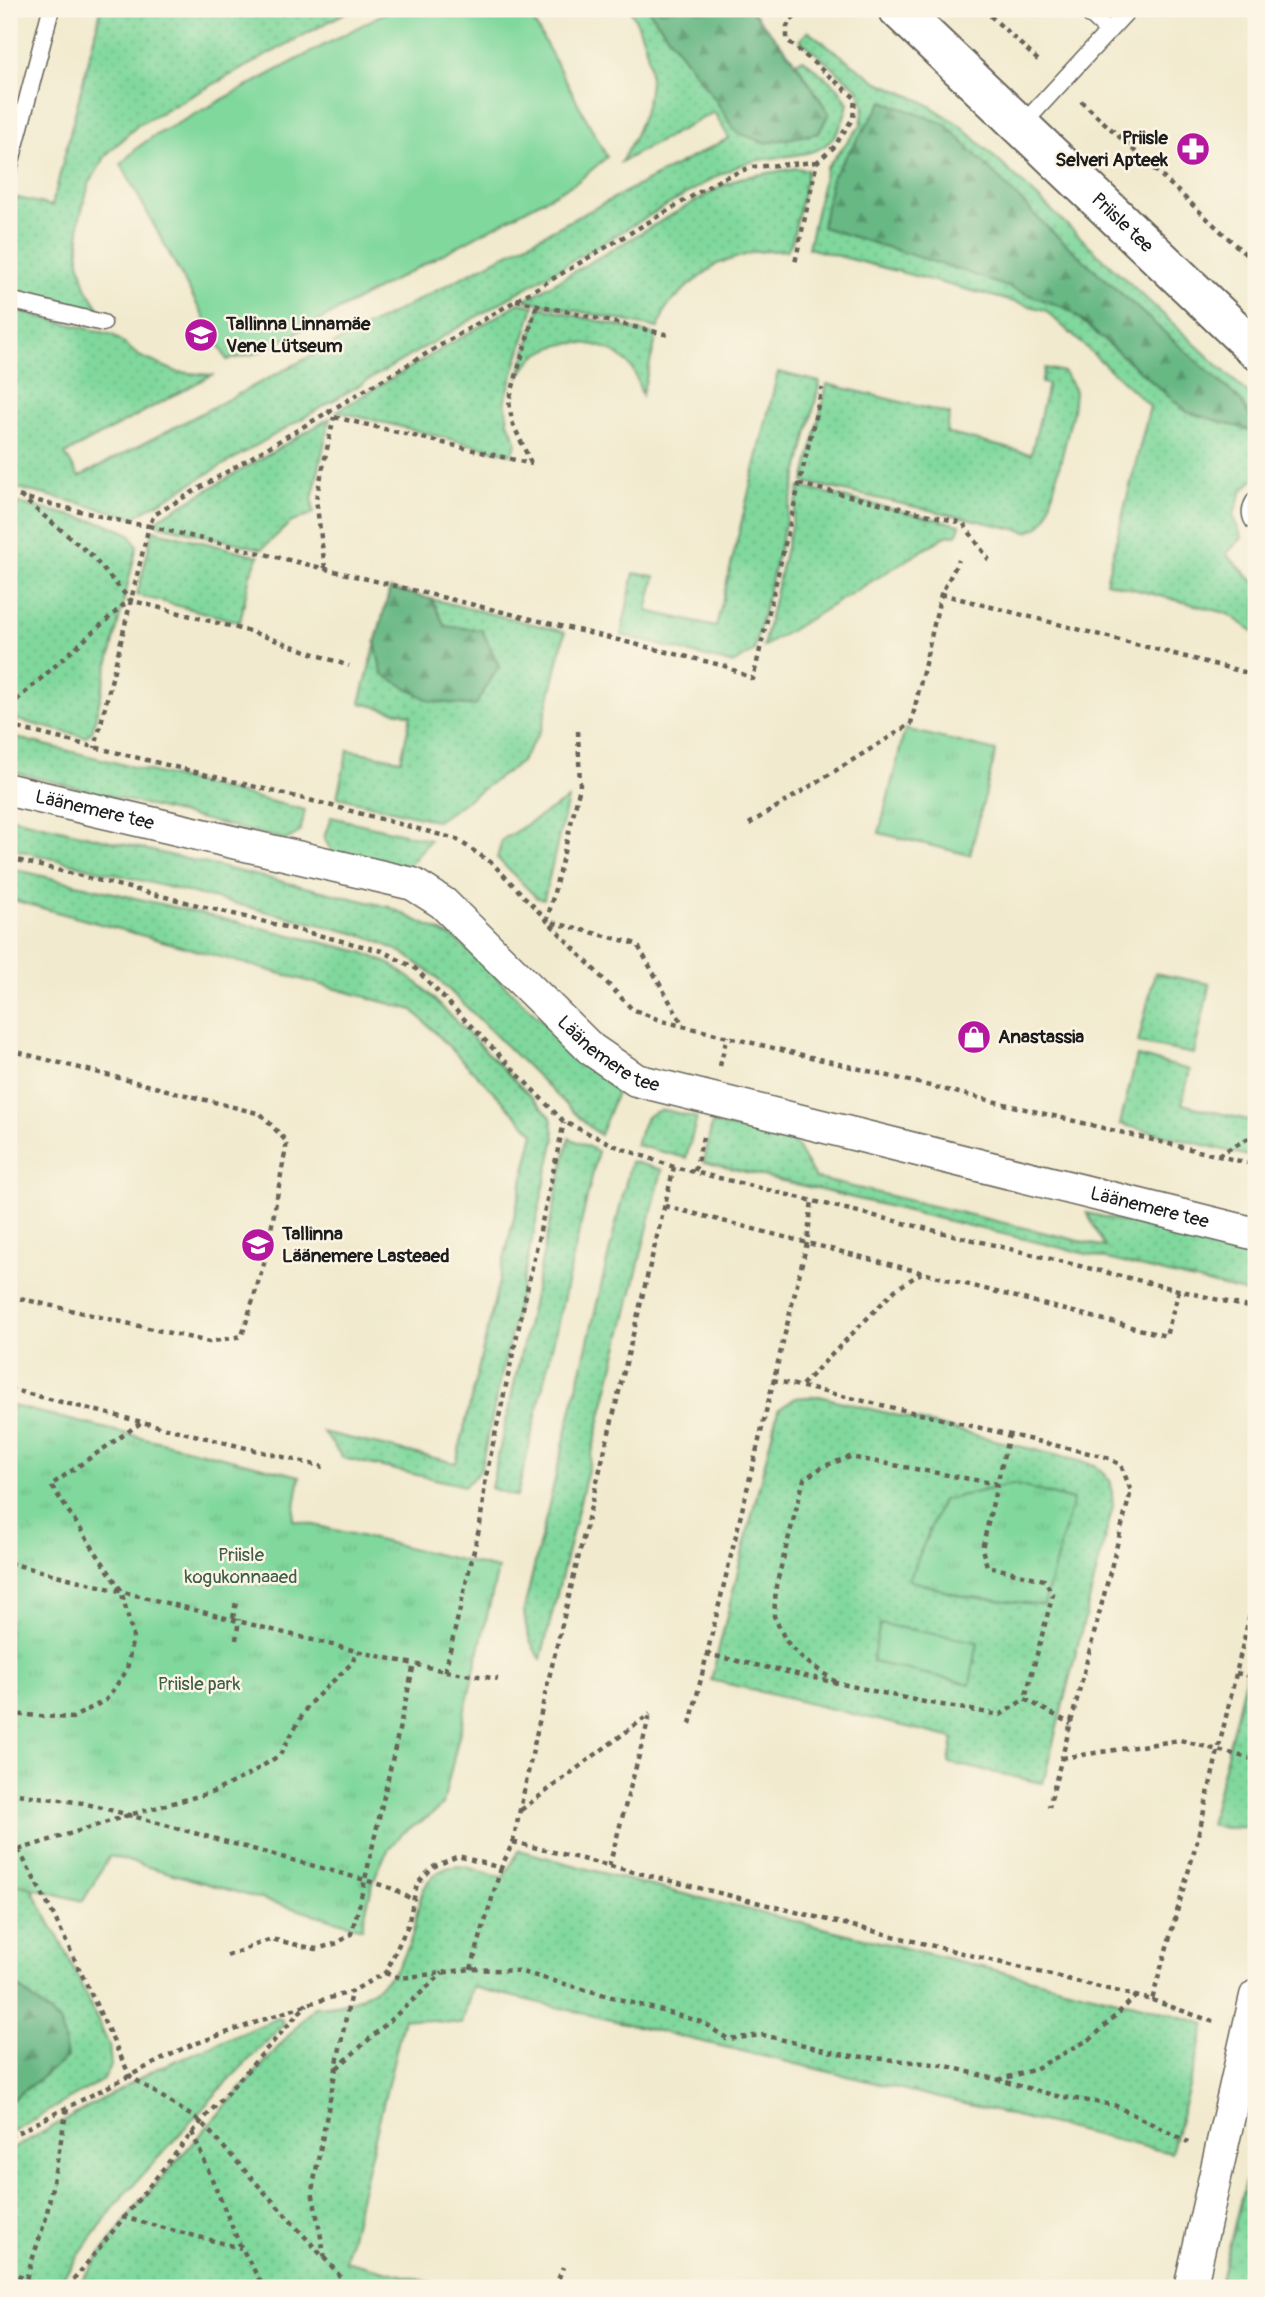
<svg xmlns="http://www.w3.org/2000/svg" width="1265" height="2297" viewBox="0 0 1265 2297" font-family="Pangolin,sans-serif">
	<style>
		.grass { fill: url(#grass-dots); stroke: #4e7a5c; stroke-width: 2 }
		.forest { fill: url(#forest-firs); stroke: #426a50; stroke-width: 2 }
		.park { fill: url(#park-tufts); stroke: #4e7a5c; stroke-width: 2 }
		.pitch { fill: #80d89d; stroke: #4e7a5c; stroke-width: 2 }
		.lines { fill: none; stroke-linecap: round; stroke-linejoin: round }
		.lane-casing { stroke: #67645a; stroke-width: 19 }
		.street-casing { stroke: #67645a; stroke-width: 35 }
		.secondary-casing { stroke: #67645a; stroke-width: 42 }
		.path { stroke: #67645a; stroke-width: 4.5; stroke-dasharray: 5 5; stroke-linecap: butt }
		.lane { stroke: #fff; stroke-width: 16 }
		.street { stroke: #fff; stroke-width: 32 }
		.secondary { stroke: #fff; stroke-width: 38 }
		.labels { text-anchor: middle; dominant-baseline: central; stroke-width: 5; stroke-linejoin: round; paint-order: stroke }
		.poi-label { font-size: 19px; font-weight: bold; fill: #1c1c1c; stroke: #fcf5e5; text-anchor: start }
		.street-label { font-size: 19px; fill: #1c1c1c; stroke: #fcf5e5 }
		.park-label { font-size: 19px; fill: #3f5e49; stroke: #fcf5e5 }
	</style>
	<defs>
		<pattern id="grass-dots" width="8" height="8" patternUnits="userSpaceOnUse" patternTransform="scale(1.75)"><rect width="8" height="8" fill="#80d89d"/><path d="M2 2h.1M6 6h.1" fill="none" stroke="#6eb987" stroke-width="1.8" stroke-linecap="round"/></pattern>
		<pattern id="forest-firs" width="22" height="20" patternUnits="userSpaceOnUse" patternTransform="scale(1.75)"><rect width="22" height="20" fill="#68b884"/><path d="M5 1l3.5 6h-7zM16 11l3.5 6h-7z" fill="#55956b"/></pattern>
		<pattern id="park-tufts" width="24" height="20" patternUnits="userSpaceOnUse" patternTransform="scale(1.75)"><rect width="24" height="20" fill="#80d89d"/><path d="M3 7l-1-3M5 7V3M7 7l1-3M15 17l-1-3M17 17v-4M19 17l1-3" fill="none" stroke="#6eb987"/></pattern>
	</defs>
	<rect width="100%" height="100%" fill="#fcf5e5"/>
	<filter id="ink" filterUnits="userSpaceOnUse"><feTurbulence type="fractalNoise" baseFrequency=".0143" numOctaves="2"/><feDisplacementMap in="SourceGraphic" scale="14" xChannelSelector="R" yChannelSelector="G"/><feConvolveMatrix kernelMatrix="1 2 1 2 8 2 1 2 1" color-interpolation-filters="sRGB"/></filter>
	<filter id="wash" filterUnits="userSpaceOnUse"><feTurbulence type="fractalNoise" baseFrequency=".00686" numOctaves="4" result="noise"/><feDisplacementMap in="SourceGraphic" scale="28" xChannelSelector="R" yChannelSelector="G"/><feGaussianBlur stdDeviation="1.57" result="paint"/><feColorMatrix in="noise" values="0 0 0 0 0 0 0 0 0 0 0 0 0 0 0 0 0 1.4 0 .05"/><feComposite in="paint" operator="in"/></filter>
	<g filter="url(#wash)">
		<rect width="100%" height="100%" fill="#f1eace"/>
		<!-- grass -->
		<path class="grass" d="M101,9h251l-214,116 -31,29 -18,30 -10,37v40l7,26 14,23 -91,-21v-86l1,-7 42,10z
			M630,9h18l67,90 21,33 93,-19 -33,-51 7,-3 35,29 10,15c-12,60 -47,48 -93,58 -12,2 -25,9 -36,14l-585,342 -125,-31v-177l104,26 26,21 38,16 35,3 -147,79 14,23 650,-339 -15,-26 -93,50c32,-56 41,-94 9,-153z
			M808,31l68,50 46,20 38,24 296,276v76l-14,14 -9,25 9,22 -16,16 30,30v49l-30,-20 -120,-31 44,-176 -105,-96 -237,-62 18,-80 35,-43 3,-19 -6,-17 -58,-49z
			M796,168l12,2 -16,72 -5,8 -33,2 -37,12 -29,22 -22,22 -8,20 -133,-28 190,-110 25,-12z
			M519,303l15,3 -29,94 3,22 9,21 -6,11 -174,-43z
			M540,307l117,28 -15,60c-3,-8 -5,-18 -9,-25 -22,-31 -69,-35 -98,-13 -7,5 -12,15 -17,21z
			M1045,368l19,4 11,19 -2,20 -26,106 -8,10 -11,5 -224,-50 23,-98 123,30 -4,19 85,21 17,-70 -7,-1z
			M778,372l42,10 -66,269 -21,13 -112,-29 13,-62 21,3 -8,35 69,16z
			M330,418l-18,82 2,13 -24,10 -28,26 -103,-24 -1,-6z
			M800,487l160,38 -3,10h-9l-185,112z
			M9,501l98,23 23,10 7,12 -45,186 -7,5 -76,-19z
			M153,530l106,26 -9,19 -10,47 -103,-27z
			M390,589l175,43 -23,96 -21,34 -84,59 -100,-24 11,-47 53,10 10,-45 -51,-12z
			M9,736l296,74 -5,22 -14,8 -277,-69z
			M568,799l-24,100 -7,-1 -40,-40 5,-18z
			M9,817l380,90 67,32 161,153 -17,43 -15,-12 -149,-146 -33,-24 -37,-17 -357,-88z
			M331,817l99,23 -18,22 -12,8 -67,-16 -9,-16z
			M9,868l353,84 30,13 29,21 130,131 4,21 -75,333 -15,15 -122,-28 -20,-26 133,31 78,-330 -121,-123 -404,-111z
			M1155,973l55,11 -16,70 -56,-11z
			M1137,1056l53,14 -8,34 70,17 4,-17v54l-136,-34z
			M665,1110l32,8 -11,40 -50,-13c6,-19 7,-34 29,-35z
			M712,1123l82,19 21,36 290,69 -18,-34 169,40v42l-552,-133z
			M569,1138l29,13 -81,346 -26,-9z
			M631,1161l31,9 -121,489c-12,-16 -16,-30 -17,-50z
			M819,1396l276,69 16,17 2,24 -70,277 -94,-20 4,-25 -242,-58 67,-270 17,-12z
			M1256,1633v191c-17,5 -29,5 -46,1z
			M9,1847l56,103 44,95 2,21 -8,14 -94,53z
			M519,1850l116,32 515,126 56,16 -35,129 -699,-166 -10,37 -58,-6 -59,243 108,27h-377l58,-79 180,-202c45,0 85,-26 98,-71 7,-25 5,-58 35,-68 20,-7 37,8 57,9z
			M278,2018l4,2 1,5 -60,61 -105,116 -63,86h-46v-137l147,-82z
			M1251,2157l5,1v130h-37z"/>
		<!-- forest -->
		<path class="forest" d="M648,9h102l40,46 39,58 -10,20 -54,10 -29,-11 -21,-33z
			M883,101l62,23 103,104 192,172 16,27v5l-69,-20 -119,-103 -102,-37 -144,-45 10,-50z
			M390,589l42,10 13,27 37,4 17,36 -24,40 -45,-5 -48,-27 -7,-31z
			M9,1979l52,44 6,35 -58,44z"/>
		<!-- park -->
		<path class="park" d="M905,729l91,22 -26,104 -91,-22z
			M9,1405l291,71 -7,44 205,49 -55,235c-14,16 -25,17 -40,29 -28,25 -33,61 -41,95l-252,-72 -27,45 -74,-19z
			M1013,1484l60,16 -29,105 -82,-9 -53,-16 33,-80z"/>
		<!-- pitch -->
		<path class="pitch" d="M392,9h135l80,148 -30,25 -311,167 -11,5 -28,6 -106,-196 16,-16 15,-11z
			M880,1624l98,18 -8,42 -98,-22z"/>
	</g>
	<g filter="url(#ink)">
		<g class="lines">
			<!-- lane casing -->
			<g class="lane-casing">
				<path id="lane" d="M1084,9l24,22
					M1022,125l107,-116
					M9,169l42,-160
					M9,300l94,23
					M1256,524c-8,-8 -6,-17 0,-25"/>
			</g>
			<!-- street casing -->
			<g class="street-casing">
				<g id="street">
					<path id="s1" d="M9,790l404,94 30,19 148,146 45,31 620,154"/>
					<path d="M1190,2288l66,-292"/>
				</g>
			</g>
			<!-- secondary casing -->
			<g class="secondary-casing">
				<g id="secondary">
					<path id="s2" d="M898,9l358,341"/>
				</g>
			</g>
			<!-- path -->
			<path class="path" d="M792,9l5,5 -10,12v14l68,58 -2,20 -19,29 -17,15 -22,101
				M983,9l58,54
				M1081,101l175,163
				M817,162l-65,5 -29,11 -569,337 -5,11 576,140 28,13 69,-291
				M516,300l153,35
				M328,410l6,7 198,47
				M531,463l-19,-41 -3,-21 28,-97
				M799,484l164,39 26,37
				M9,494l120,29 20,3 -54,222
				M20,496l70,58 40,46 122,32 97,34
				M325,568l-9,-69 18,-82
				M941,594l315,81
				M9,707l120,-107
				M9,726l312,77 135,36 36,24 140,146 30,12 594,144
				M578,731l2,56 -33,134 90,23 46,81
				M749,824l162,-100 30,-130 18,-34
				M9,858l373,93 33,17 149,154 54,25 56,20
				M9,1050l252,64 26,28 -21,115 -24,79 -33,6 -200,-46
				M720,1066l7,-30
				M1218,1155l38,-21
				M695,1171l9,-38
				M665,1206l501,130 13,-46
				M773,1380l333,77 15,8 10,26 -82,316
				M802,1385l93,-95 26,-17
				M9,1389l314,78
				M1009,1434l-27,115 5,17 57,14 9,14 -28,105 46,25
				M9,1563l347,88 89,20 53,8
				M233,1618l3,-16
				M236,1640l3,-21
				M706,1654l213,47 81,14 25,-16
				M445,1671l35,-146 6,-49 78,-354
				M1236,1673l20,4
				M836,1682l-33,-23 -17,-18 -12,-25 2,-30 28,-107 20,-13 26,-9 147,27
				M9,1714l63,4 34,-18 21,-30 6,-34 -12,-46 -70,-105 91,-63
				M690,1724l117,-481 5,-43
				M1062,1758l118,-18 76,20
				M9,1793l74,10 46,12 236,65 29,9 19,11
				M521,1810l129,-96
				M9,1832l45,84 76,160 71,46 134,148 14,18
				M513,1842l639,158 45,-159 59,-253
				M9,1853l120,-38 84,-23 35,-17 32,-20 28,-50 45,-43 3,-11
				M609,1866l41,-151
				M227,1956l44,-17 45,10 22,-6 13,-9 8,-28 55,-242
				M471,1969l30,-101
				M385,1973l16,5 70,-9 47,2 184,51 26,17 35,-4 82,20 98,10 114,31 57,9 74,37
				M1152,2000l62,22
				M337,2068l106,-95
				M998,2080l35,-10 59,-32 44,-42
				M192,2132l47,111 25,45
				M9,2137l177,-90 122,-43 43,-12 35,-20 22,-47 9,-41 16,-17 25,-11 43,12 12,-26 33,-152 128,-523 582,142
				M122,2217l119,31
				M325,2258l-13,-67 39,-199
				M9,2270l33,18
				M23,2288l23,-70 21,-109
				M67,2288l134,-166 106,-118
				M555,2288l8,-21"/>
			<!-- lane -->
			<use href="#lane" class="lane"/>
			<!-- street -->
			<use href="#street" class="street"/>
			<!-- secondary -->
			<use href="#secondary" class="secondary"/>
		</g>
	</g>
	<!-- icons -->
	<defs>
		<g id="pharmacy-disc" transform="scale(1.75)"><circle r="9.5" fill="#b5179e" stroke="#fcf5e5"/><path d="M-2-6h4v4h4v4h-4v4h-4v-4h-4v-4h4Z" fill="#fff"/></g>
		<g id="school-disc" transform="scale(1.75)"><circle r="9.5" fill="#b5179e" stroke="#fcf5e5"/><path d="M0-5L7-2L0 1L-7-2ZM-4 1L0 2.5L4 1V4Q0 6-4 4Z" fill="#fff"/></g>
		<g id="shop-disc" transform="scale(1.75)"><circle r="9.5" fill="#b5179e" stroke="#fcf5e5"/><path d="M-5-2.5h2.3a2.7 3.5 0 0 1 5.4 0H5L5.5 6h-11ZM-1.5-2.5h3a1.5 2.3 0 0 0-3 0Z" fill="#fff"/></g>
	</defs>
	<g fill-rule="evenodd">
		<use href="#pharmacy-disc" x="1193" y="149"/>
		<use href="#school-disc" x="201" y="335"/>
		<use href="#shop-disc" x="974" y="1037"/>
		<use href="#school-disc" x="258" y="1245"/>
	</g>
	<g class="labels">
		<!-- poi labels -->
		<g class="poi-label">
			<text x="1168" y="138" text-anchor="end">Priisle<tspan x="1168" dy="22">Selveri Apteek</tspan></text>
			<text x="226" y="324">Tallinna Linnamäe<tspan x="226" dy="22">Vene Lütseum</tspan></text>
			<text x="998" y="1037">Anastassia</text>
			<text x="282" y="1234">Tallinna<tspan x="282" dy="22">Läänemere Lasteaed</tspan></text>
		</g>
		<!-- street labels -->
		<g class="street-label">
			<text stroke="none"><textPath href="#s2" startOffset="310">Priisle tee</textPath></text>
			<text stroke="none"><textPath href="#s1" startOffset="88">Läänemere tee</textPath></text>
			<text stroke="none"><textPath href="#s1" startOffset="676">Läänemere tee</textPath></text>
			<text stroke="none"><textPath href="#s1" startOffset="1242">Läänemere tee</textPath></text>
		</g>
		<!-- park labels -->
		<g class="park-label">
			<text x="241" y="1555">Priisle<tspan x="241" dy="22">kogukonnaaed</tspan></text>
			<text x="199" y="1684">Priisle park</text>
		</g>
	</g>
	<!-- margin -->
	<rect width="1265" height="2297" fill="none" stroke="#fcf5e5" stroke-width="35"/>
</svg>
